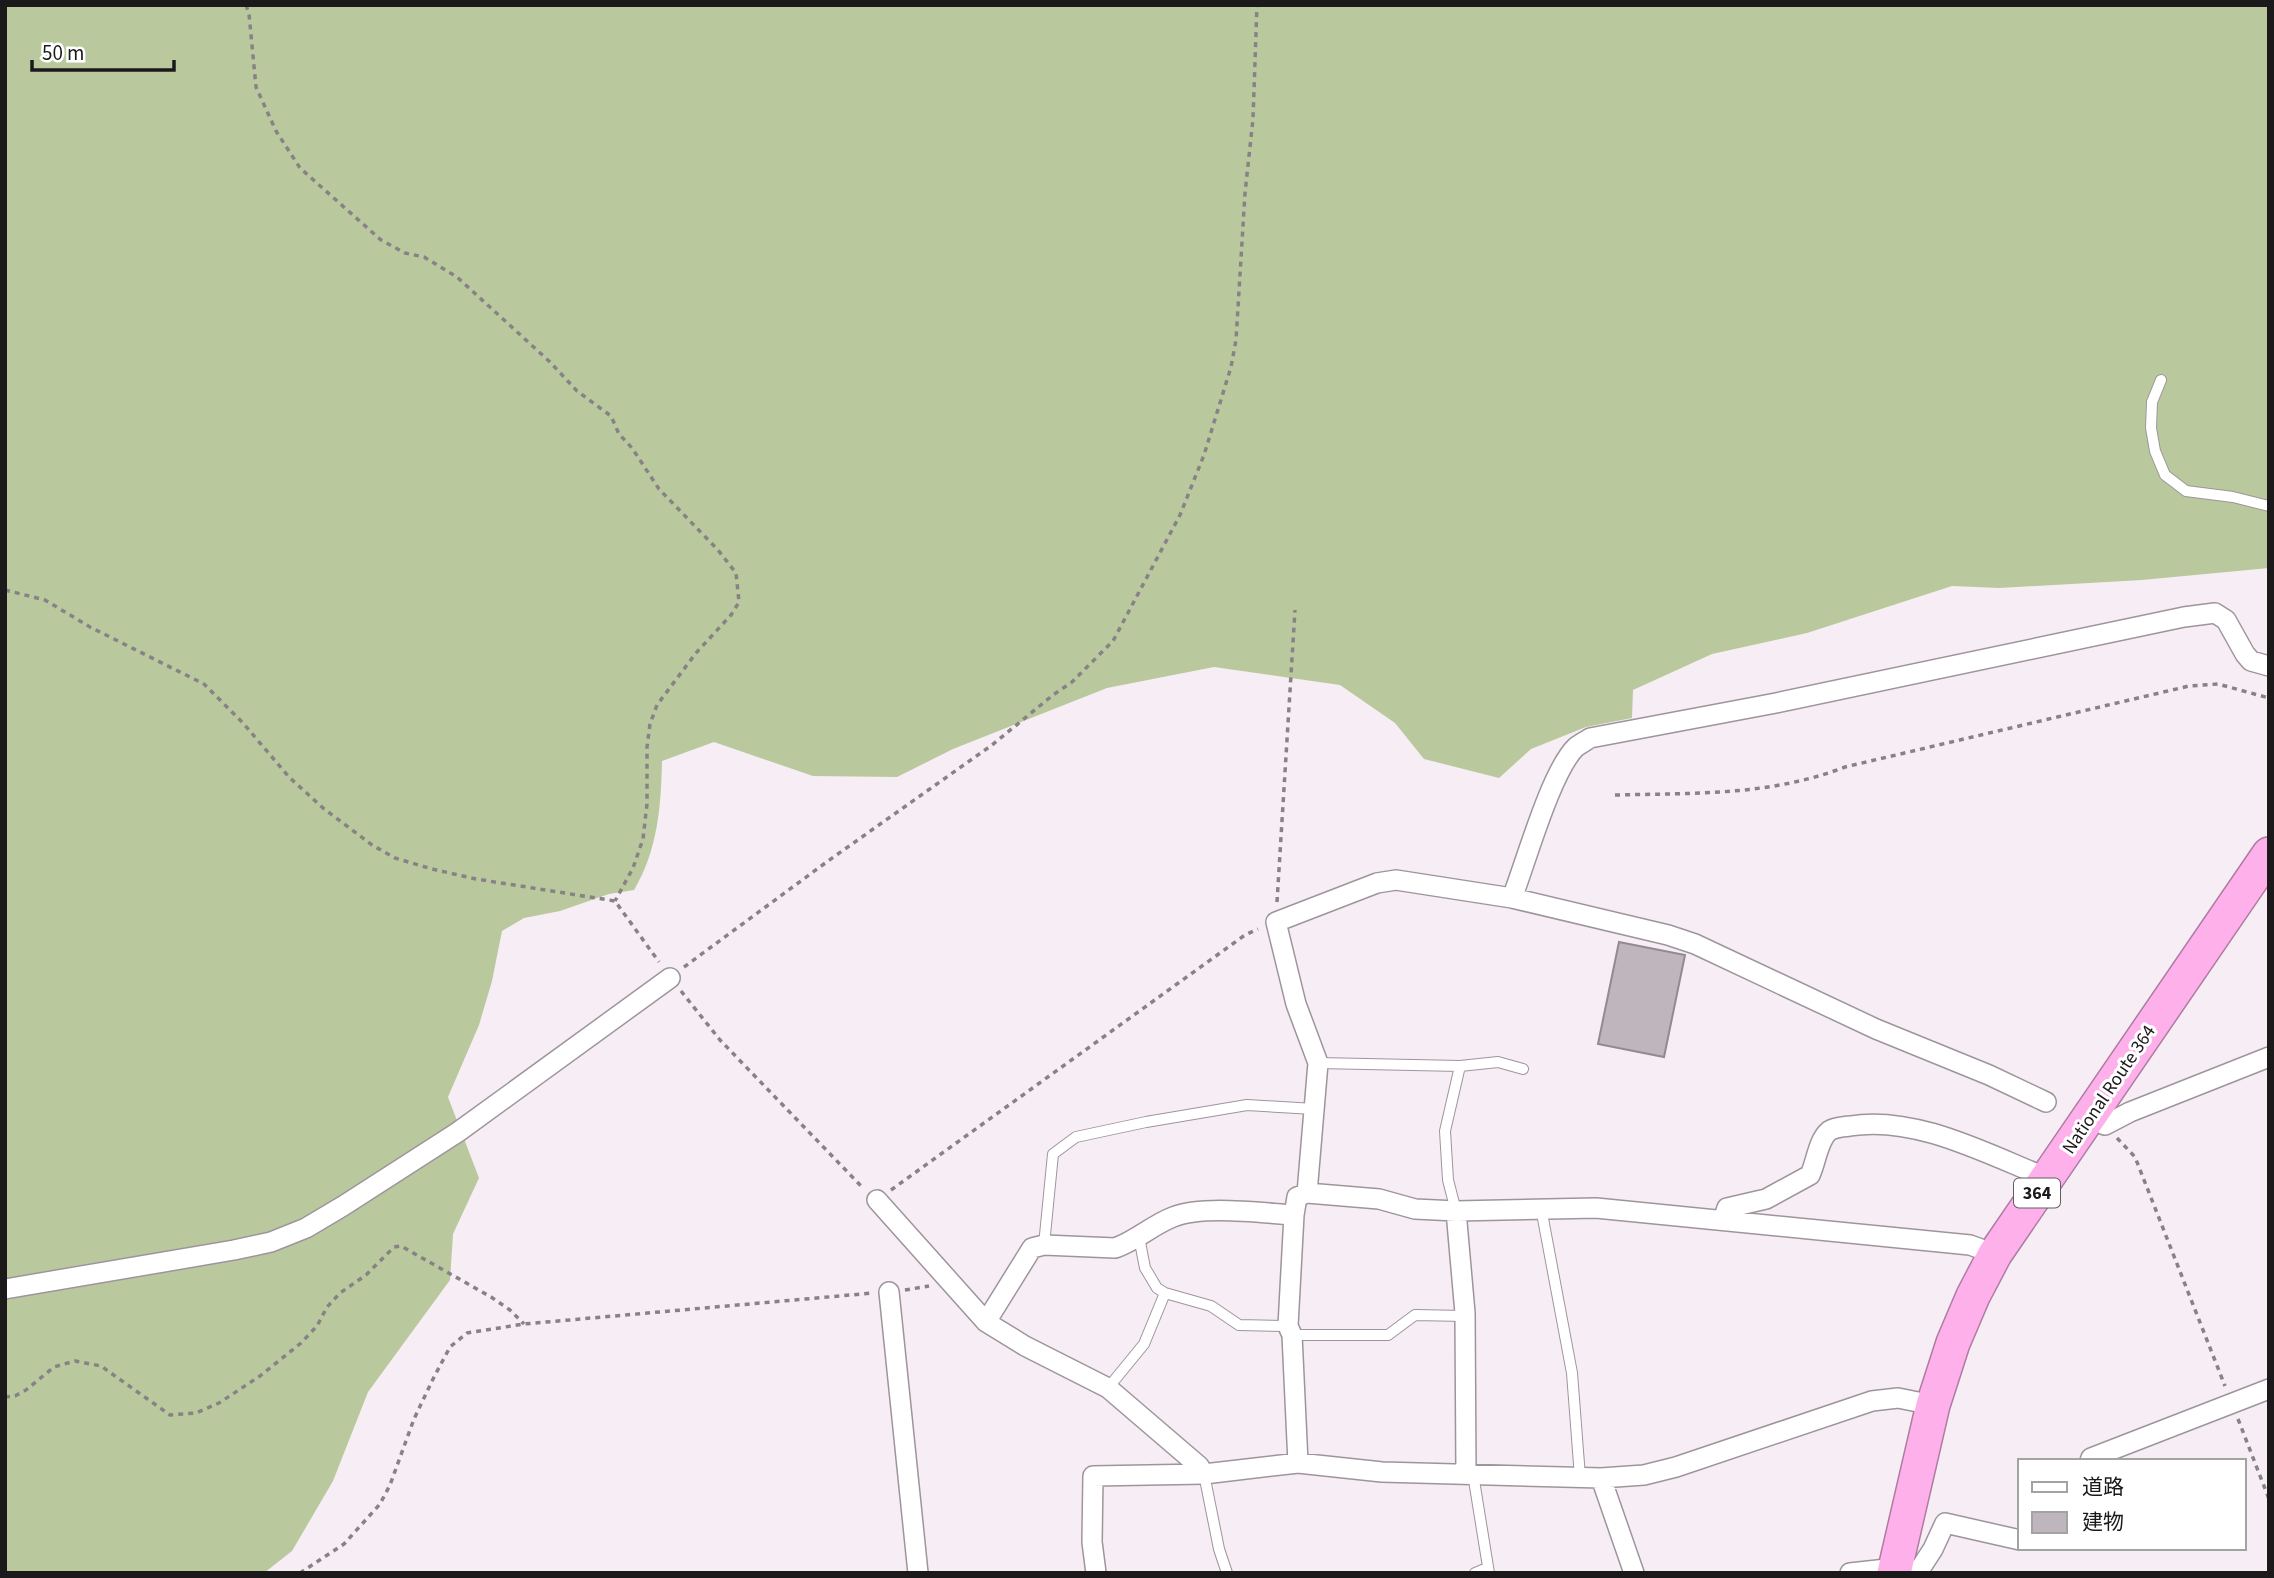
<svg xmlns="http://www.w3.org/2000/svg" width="2274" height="1578" viewBox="0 0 2274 1578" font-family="'Source Sans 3','Noto Sans JP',sans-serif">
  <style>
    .forest { fill: #b9c99d }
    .building { fill: #bfb5bc; stroke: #938a91; stroke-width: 2 }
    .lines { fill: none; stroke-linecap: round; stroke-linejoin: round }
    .lane-casing { stroke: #9e959c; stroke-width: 12 }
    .street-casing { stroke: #9e959c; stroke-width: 22 }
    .highway-casing { stroke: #ae7ba2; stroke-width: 36 }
    .path { stroke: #888286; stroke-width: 3.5; stroke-dasharray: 5 5; stroke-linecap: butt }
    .lane { stroke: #fff; stroke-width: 10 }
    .street { stroke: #fff; stroke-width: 19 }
    .highway { stroke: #fdb0ea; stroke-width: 33 }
    .labels { text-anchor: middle; stroke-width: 6; stroke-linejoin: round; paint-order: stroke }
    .shield { fill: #fff; stroke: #605e5f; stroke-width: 2 }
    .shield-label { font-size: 18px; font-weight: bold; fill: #1c191b }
    .street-label { font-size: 19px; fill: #1c191b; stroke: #fff }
  </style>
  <rect width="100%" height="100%" fill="#f7edf4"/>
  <path class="forest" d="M 5,5 L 2269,5 L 2269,568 L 2142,580 L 1999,588 L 1952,586 L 1807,633 L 1712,654 L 1633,690 L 1632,718 L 1586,727 L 1531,749 L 1499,778 L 1424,759 L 1395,723 L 1340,685 L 1214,667 L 1107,688 L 953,749 L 897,777 L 813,776 L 714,742 L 662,761 C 661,806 658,850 634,890 L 609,894 L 560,911 L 524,918 L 502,931 L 492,981 L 479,1025 L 448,1097 L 479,1178 L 453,1234 L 450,1280 L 368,1392 L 333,1481 L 292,1551 L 264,1573 L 5,1573 Z"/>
  <path class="building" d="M 1619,942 L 1685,955 L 1664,1057 L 1598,1044 Z"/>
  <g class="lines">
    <defs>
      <path id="lane" d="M 2161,380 L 2152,402 L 2151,428 L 2155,451 L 2165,475 L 2186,491 L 2233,497 L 2269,506
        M 1318,1063 L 1460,1066 L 1498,1062 L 1523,1069
        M 1541,1208 L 1572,1373 L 1580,1477
        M 1456,1211 L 1448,1180 L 1445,1131 L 1460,1066
        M 1139,1237 L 1145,1268 L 1157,1288 L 1165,1293 L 1211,1306 L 1239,1325 L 1288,1326
        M 1044,1245 L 1053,1154 L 1076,1137 L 1146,1122 L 1247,1105 L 1314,1109
        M 1292,1335 L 1388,1335 L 1415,1315 L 1465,1316
        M 1108,1388 L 1144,1344 L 1165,1293
        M 1204,1474 L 1219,1549 L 1227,1573
        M 1473,1474 L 1489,1573
        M 1475,1573 L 1487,1568"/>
      <path id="street" d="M 1512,898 C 1526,862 1551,771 1576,747 C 1580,744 1586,741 1590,738 L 1776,703 L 2184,617 L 2215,613 L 2226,620 L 2245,654 L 2251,661 L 2269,666
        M 2088,1118 L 2105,1125 L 2130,1112 L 2269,1057
        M 1307,1193 L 1379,1199 L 1415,1209 L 1456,1211 L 1596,1208 L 1970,1245 L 1995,1254
        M 877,1200 L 986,1322 L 1025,1346 L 1108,1388 L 1199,1466 L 1204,1474
        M 1456,1211 L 1465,1313 L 1466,1474
        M 1723,1220 L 1727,1208 L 1766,1199 L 1810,1175 C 1816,1163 1818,1140 1829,1131 C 1835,1127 1843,1127 1850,1126 C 1915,1115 1987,1154 2047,1178
        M 5,1289 L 234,1250 L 271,1242 L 306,1228 L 343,1206 L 458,1132 L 670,978
        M 889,1292 L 918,1573
        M 986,1322 L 1032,1248 L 1044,1245 L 1115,1248 C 1136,1241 1152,1225 1173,1217 C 1203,1205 1261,1213 1294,1215
        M 2090,1461 L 2091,1458 L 2269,1389
        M 1298,1463 L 1292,1335 L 1288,1326 L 1294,1215 L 1297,1197 L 1307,1193 L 1318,1063 L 1296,1004 L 1276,922 L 1377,883 L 1396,880 L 1512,898 L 1668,935 L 1695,944 L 1876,1029 L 1989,1075 L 2046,1102
        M 1601,1478 L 1634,1573
        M 1096,1573 L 1092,1542 L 1093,1476 L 1204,1474 L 1298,1463 L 1382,1472 L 1601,1478 L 1644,1475 L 1676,1467 L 1872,1401 L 1898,1398 L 1933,1405
        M 1850,1573 L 1896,1568 L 1912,1571 L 1920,1569 L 1933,1549 L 1945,1523 L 2020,1540"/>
      <path id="highway" d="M 1894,1573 L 1933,1405 L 1953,1343 L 1973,1296 L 1995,1254 L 2269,854"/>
    </defs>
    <use href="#lane" class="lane-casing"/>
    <use href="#street" class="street-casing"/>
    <use href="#highway" class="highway-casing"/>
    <path class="path" d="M 246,5 L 249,14 L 256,87 L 276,131 L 300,168 L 381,240 L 405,253 L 424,257 L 457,277 L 550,362 L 577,391 L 611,416 L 619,434 L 632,448 L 659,489 L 718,550 L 736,573 L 739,602 L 731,615 L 696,653 L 657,705 L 650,724 L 647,747 L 647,804 L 643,839 L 633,868 L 615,901
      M 5,590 L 45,600 L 90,627 L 204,684 L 243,723 L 289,777 L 323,808 L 372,845 L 395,858 L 432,869 L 476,879 L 615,901 L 659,962
      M 1615,795 C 1694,793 1770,796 1845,767 L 2189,686 L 2218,684 L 2269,698
      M 1277,902 L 1295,610
      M 684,967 L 828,861 L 992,745 L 1053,695 L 1072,682 L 1113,641 L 1180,515 L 1204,455 L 1231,367 L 1236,340 L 1245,193 L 1253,119 L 1257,5
      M 681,991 L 720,1040 L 863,1188
      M 2117,1138 L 2135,1157 L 2225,1386
      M 891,1190 L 1245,935 L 1258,929
      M 905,1290 L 929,1286
      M 5,1397 L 15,1396 L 26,1390 L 54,1367 L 75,1361 L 101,1366 L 170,1415 L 196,1413 L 219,1403 L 260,1376 L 301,1343 L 317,1326 L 327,1307 L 340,1293 L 366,1275 L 394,1247 L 401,1246 L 491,1297 L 510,1310 L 524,1324
      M 2238,1419 L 2269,1499
      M 300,1573 L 344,1544 L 380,1504 L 390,1485 L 414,1419 L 434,1377 L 450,1347 L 467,1333 L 524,1324 L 873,1293"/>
    <use href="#lane" class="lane"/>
    <use href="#street" class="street"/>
    <use href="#highway" class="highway"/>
  </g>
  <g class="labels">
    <rect class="shield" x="2014" y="1178.5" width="46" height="29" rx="5"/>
    <g class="shield-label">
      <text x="2037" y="1199">364</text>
    </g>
    <g class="street-label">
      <text transform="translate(2108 1089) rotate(-56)" y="7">National Route 364</text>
    </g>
  </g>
  <rect width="2274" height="1578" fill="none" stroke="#1c191b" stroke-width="14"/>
  <rect x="2018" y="1459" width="228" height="91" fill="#ffffff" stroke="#a4a3a4" stroke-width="2"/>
  <rect x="2032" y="1482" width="35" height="10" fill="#ffffff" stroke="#a4a3a4" stroke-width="2"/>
  <text x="2082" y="1494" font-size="21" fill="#1c191b">道路</text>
  <rect x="2032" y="1512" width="35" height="21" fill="#bfb5bc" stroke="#a4a3a4" stroke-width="2"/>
  <text x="2082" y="1529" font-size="21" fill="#1c191b">建物</text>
  <path d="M32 60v10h142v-10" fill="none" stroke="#1c191b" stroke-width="3.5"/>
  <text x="42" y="60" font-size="21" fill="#1c191b" stroke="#ffffff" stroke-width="5" paint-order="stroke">50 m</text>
</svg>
